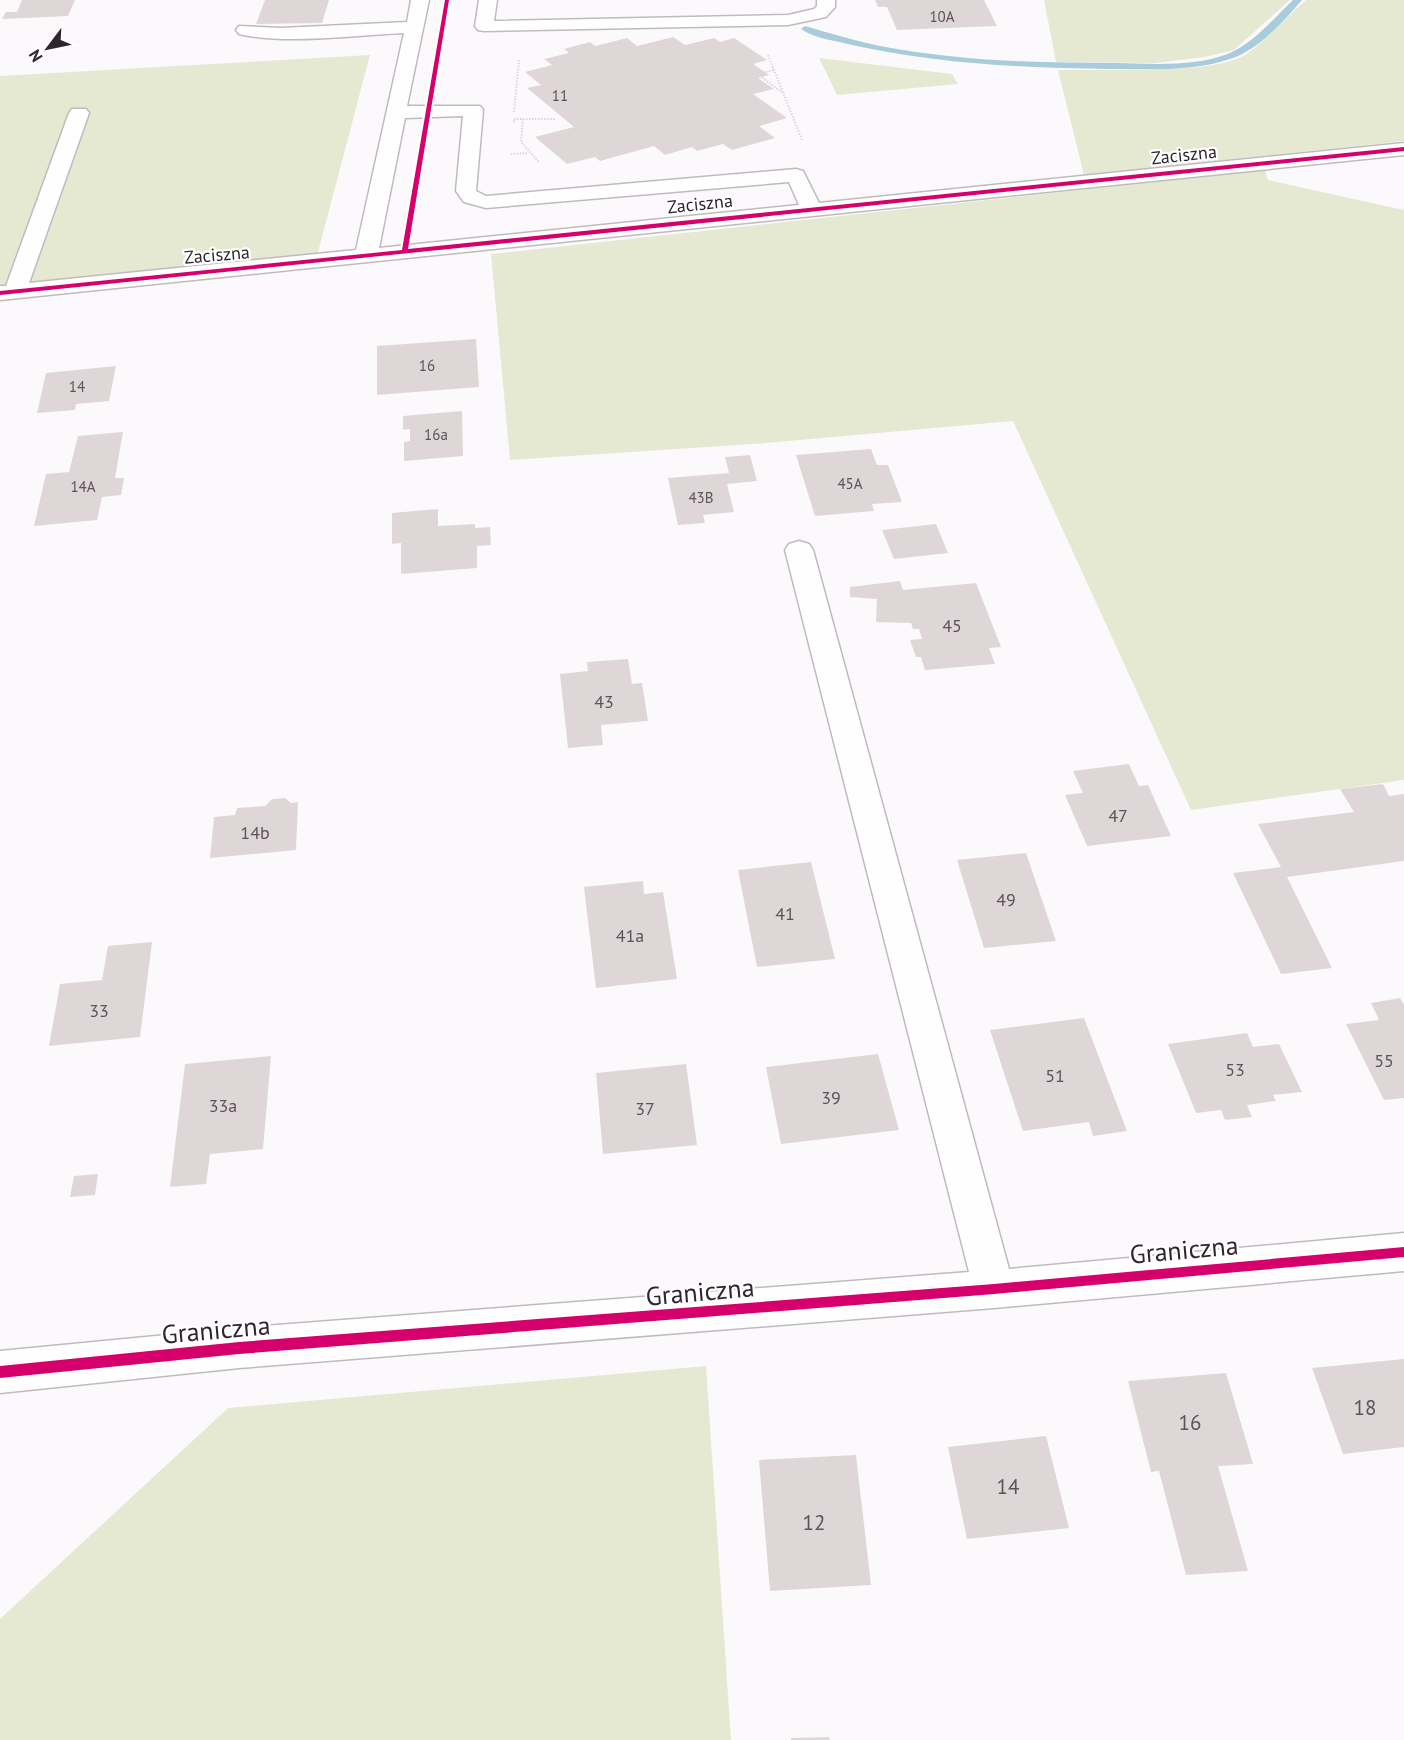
<svg xmlns="http://www.w3.org/2000/svg" width="1404" height="1740" viewBox="0 0 1404 1740" font-family="'PT Sans',sans-serif">
  <style>
    .green { fill: #e6e9d2 }
    .lines { fill: none; stroke-linecap: round; stroke-linejoin: round }
    .stream { fill: #a8ccdc; fill-rule: evenodd }
    .building { fill: #dfd7d7 }
    .minor-casing { stroke: #c0bac0; stroke-width: 3 }
    .path { stroke: #d8d6d8; stroke-width: 2; stroke-dasharray: 1.5 1.5; stroke-linecap: butt }
    .minor { fill: #fffeff; fill-rule: evenodd }
    .cycleway-casing { stroke: #fff; stroke-width: 4 }
    .cycleway { fill: #d6006c; fill-rule: evenodd }
    .labels { text-anchor: middle; stroke-width: 4.5; stroke-linejoin: round; paint-order: stroke }
    .far-number-label { font-size: 15px; fill: #5c525a }
    .far-street-label { font-size: 18px; fill: #302630; stroke: #fff }
    .number-label { font-size: 18px; fill: #5c525a }
    .near-number-label { font-size: 21px; fill: #5c525a }
    .near-street-label { font-size: 26px; fill: #302630; stroke: #fff }
  </style>
  <rect width="100%" height="100%" fill="#fcf9fc"/>
  <path class="green" d="M 1044,0 L 1290,0 L 1234,50 L 1205,57 L 1156,63 L 1056,62 Z
    M 1306,0 L 1404,0 L 1404,141 L 1084,175 L 1058,70 C 1100,69 1212,75 1245,55 C 1262,44 1289,15 1306,0 Z
    M 370,55 L 317,256 L 0,288 L 0,76 Z
    M 819,58 L 952,74 L 958,84 L 837,95 Z
    M 1265,170 L 1268,180 L 1404,210 L 1404,780 L 1191,810 L 1013,421 L 766,443 L 510,460 L 491,254 Z
    M 706,1366 L 731,1740 L 0,1740 L 0,1619 L 228,1408 Z"/>
  <g class="lines">
    <path class="stream" d="M 1293,0 L 1302,0 C 1284,21 1259,49 1233,58 C 1194,72 1151,69 1111,69 C 1024,68 938,64 852,45 C 837,41 813,38 801,29 L 805,26 C 830,33 855,41 880,46 C 958,61 1038,63 1117,63 C 1154,64 1196,67 1230,53 C 1255,42 1274,18 1293,0 Z"/>
  </g>
  <path class="building" d="M 22,0 L 75,0 L 68,16 L 2,19 L 6,12 L 17,12 Z
    M 265,0 L 329,0 L 322,23 L 256,24 Z
    M 875,0 L 984,0 L 997,26 L 897,30 L 887,7 L 878,7 Z
    M 673,37 L 685,45 L 714,38 L 720,42 L 734,38 L 767,60 L 753,64 L 769,75 L 758,78 L 774,89 L 753,94 L 787,118 L 759,126 L 775,138 L 732,150 L 723,144 L 697,151 L 692,147 L 665,155 L 654,146 L 600,161 L 595,157 L 567,164 L 535,137 L 574,127 L 527,88 L 541,85 L 525,72 L 552,65 L 544,59 L 569,53 L 564,49 L 590,42 L 595,46 L 627,38 L 637,46 Z
    M 476,339 L 479,387 L 377,395 L 377,346 Z
    M 116,366 L 109,401 L 76,404 L 75,410 L 37,413 L 46,373 Z
    M 462,411 L 463,456 L 404,461 L 404,442 L 410,441 L 410,429 L 403,430 L 403,416 Z
    M 123,432 L 115,478 L 124,478 L 121,495 L 102,497 L 97,520 L 34,526 L 46,474 L 69,472 L 78,436 Z
    M 871,449 L 877,465 L 888,465 L 902,502 L 872,504 L 874,511 L 815,516 L 796,455 Z
    M 750,455 L 757,481 L 727,484 L 734,512 L 703,515 L 705,523 L 678,525 L 668,478 L 729,473 L 725,457 Z
    M 438,509 L 438,526 L 475,524 L 475,528 L 490,527 L 491,545 L 477,546 L 477,568 L 401,574 L 401,543 L 392,544 L 392,513 Z
    M 936,524 L 948,553 L 894,559 L 882,530 Z
    M 900,581 L 903,590 L 976,583 L 1001,647 L 989,648 L 995,664 L 925,670 L 921,657 L 916,657 L 910,640 L 922,639 L 919,629 L 913,629 L 911,623 L 876,622 L 877,599 L 850,597 L 850,587 Z
    M 628,659 L 632,684 L 642,683 L 648,721 L 601,725 L 603,745 L 568,748 L 560,674 L 588,671 L 587,662 Z
    M 1129,764 L 1139,786 L 1148,785 L 1171,836 L 1087,846 L 1065,795 L 1083,793 L 1073,771 Z
    M 1383,784 L 1389,796 L 1404,794 L 1404,861 L 1287,877 L 1332,968 L 1281,974 L 1233,873 L 1281,867 L 1258,824 L 1354,812 L 1340,789 Z
    M 285,798 L 291,803 L 298,802 L 296,850 L 210,858 L 214,817 L 235,815 L 237,808 L 265,806 L 272,799 Z
    M 1026,853 L 1056,941 L 984,948 L 957,860 Z
    M 811,862 L 835,959 L 757,967 L 738,870 Z
    M 643,881 L 644,894 L 663,892 L 677,979 L 596,988 L 584,887 Z
    M 152,942 L 140,1037 L 49,1046 L 60,984 L 102,980 L 108,946 Z
    M 1400,998 L 1404,1005 L 1404,1098 L 1384,1100 L 1346,1024 L 1379,1020 L 1371,1003 Z
    M 1084,1018 L 1127,1131 L 1093,1136 L 1089,1122 L 1023,1131 L 990,1030 Z
    M 1247,1033 L 1253,1047 L 1279,1044 L 1302,1092 L 1273,1095 L 1276,1101 L 1247,1105 L 1252,1117 L 1225,1120 L 1221,1110 L 1196,1113 L 1168,1044 Z
    M 878,1054 L 899,1130 L 781,1144 L 766,1067 Z
    M 271,1056 L 263,1149 L 210,1154 L 206,1184 L 170,1187 L 185,1064 Z
    M 686,1064 L 697,1145 L 603,1154 L 596,1073 Z
    M 98,1174 L 95,1195 L 70,1197 L 74,1176 Z
    M 1404,1359 L 1404,1447 L 1343,1454 L 1312,1368 Z
    M 1226,1373 L 1253,1464 L 1218,1466 L 1248,1571 L 1186,1575 L 1159,1471 L 1151,1472 L 1128,1381 Z
    M 1046,1436 L 1069,1528 L 967,1539 L 948,1447 Z
    M 856,1455 L 871,1585 L 770,1591 L 759,1460 Z
    M 829,1737 L 830,1740 L 791,1740 L 791,1738 Z"/>
  <g class="lines">
    <defs>
      <path id="minor" d="M 411,0 L 429,0 L 407,106 L 480,106 L 483,110 L 476,191 L 486,196 L 796,169 L 803,171 L 819,203 L 1404,143 L 1404,155 L 0,300 L 0,286 L 6,286 L 69,113 L 72,109 L 86,109 L 89,113 L 29,283 L 356,250 L 404,33 C 357,35 284,45 239,34 L 236,30 L 239,26 L 281,28 L 407,22 ZM 463,116 L 456,191 L 464,202 L 486,208 L 789,182 L 799,205 L 379,248 L 405,118 Z
        M 479,0 L 497,0 L 494,21 L 788,15 L 814,9 L 817,6 L 817,0 L 835,0 L 835,7 L 826,17 L 788,25 L 484,31 L 478,30 L 475,26 Z
        M 799,541 L 809,544 L 813,550 L 1009,1269 L 1404,1233 L 1404,1271 L 994,1308 L 239,1368 L 0,1393 L 0,1351 L 239,1328 L 969,1272 L 785,550 L 789,544 Z"/>
    </defs>
    <use href="#minor" class="minor-casing"/>
    <path class="path" d="M 768,55 L 802,140
      M 757,74 L 783,93
      M 757,74 L 774,70
      M 678,82 L 694,94
      M 675,99 L 695,115
      M 637,100 L 622,89 L 671,76
      M 622,105 L 650,98 L 658,104 L 720,88 L 728,93 L 762,84 L 747,73 L 710,82 L 701,76 L 678,82 L 653,62 L 625,69
      M 601,107 L 619,103 L 642,121
      M 514,112 L 519,60
      M 523,119 L 556,119
      M 514,122 L 514,119 L 523,119 L 521,142 L 539,162
      M 511,154 L 527,153"/>
    <use href="#minor" class="minor"/>
    <defs>
      <path id="cycleway" d="M 445,0 L 449,0 L 408,249 L 1404,147 L 1404,151 L 0,295 L 0,291 L 402,250 Z
        M 1404,1247 L 1404,1257 L 994,1294 L 239,1354 L 0,1378 L 0,1366 L 239,1342 L 994,1284 Z"/>
    </defs>
    <use href="#cycleway" class="cycleway-casing"/>
    <use href="#cycleway" class="cycleway"/>
  </g>
  <g class="labels">
    <g class="far-number-label">
      <text x="942" y="22">10A</text>
      <text x="560" y="101">11</text>
      <text x="427" y="371">16</text>
      <text x="77" y="392">14</text>
      <text x="436" y="440">16a</text>
      <text x="850" y="489">45A</text>
      <text x="83" y="492">14A</text>
      <text x="701" y="503">43B</text>
    </g>
    <g class="far-street-label">
      <text transform="translate(1184 155) rotate(-6)" y="6">Zaciszna</text>
      <text transform="translate(700 204) rotate(-6)" y="6">Zaciszna</text>
      <text transform="translate(217 255) rotate(-5)" y="6">Zaciszna</text>
    </g>
    <g class="number-label">
      <text x="952" y="632">45</text>
      <text x="604" y="708">43</text>
      <text x="1118" y="822">47</text>
      <text x="255" y="839">14b</text>
      <text x="1006" y="906">49</text>
      <text x="785" y="920">41</text>
      <text x="630" y="942">41a</text>
      <text x="99" y="1017">33</text>
      <text x="1384" y="1067">55</text>
      <text x="1235" y="1076">53</text>
      <text x="1055" y="1082">51</text>
      <text x="831" y="1104">39</text>
      <text x="223" y="1112">33a</text>
      <text x="645" y="1115">37</text>
    </g>
    <g class="near-number-label">
      <text x="1365" y="1415">18</text>
      <text x="1190" y="1430">16</text>
      <text x="1008" y="1494">14</text>
      <text x="814" y="1530">12</text>
    </g>
    <g class="near-street-label">
      <text transform="translate(1184 1250) rotate(-5)" y="9">Graniczna</text>
      <text transform="translate(700 1292) rotate(-5)" y="9">Graniczna</text>
      <text transform="translate(216 1330) rotate(-5)" y="9">Graniczna</text>
    </g>
  </g>
  <g transform="translate(48 48) rotate(238)" stroke="#ffffff" stroke-width="4.5" paint-order="stroke">
  <path d="M0-4.5L10 22L0 15L-10 22Z" fill="#302630"/>
  <text y="-9" font-size="16" font-weight="bold" text-anchor="middle" fill="#302630">N</text>
  </g>
</svg>
